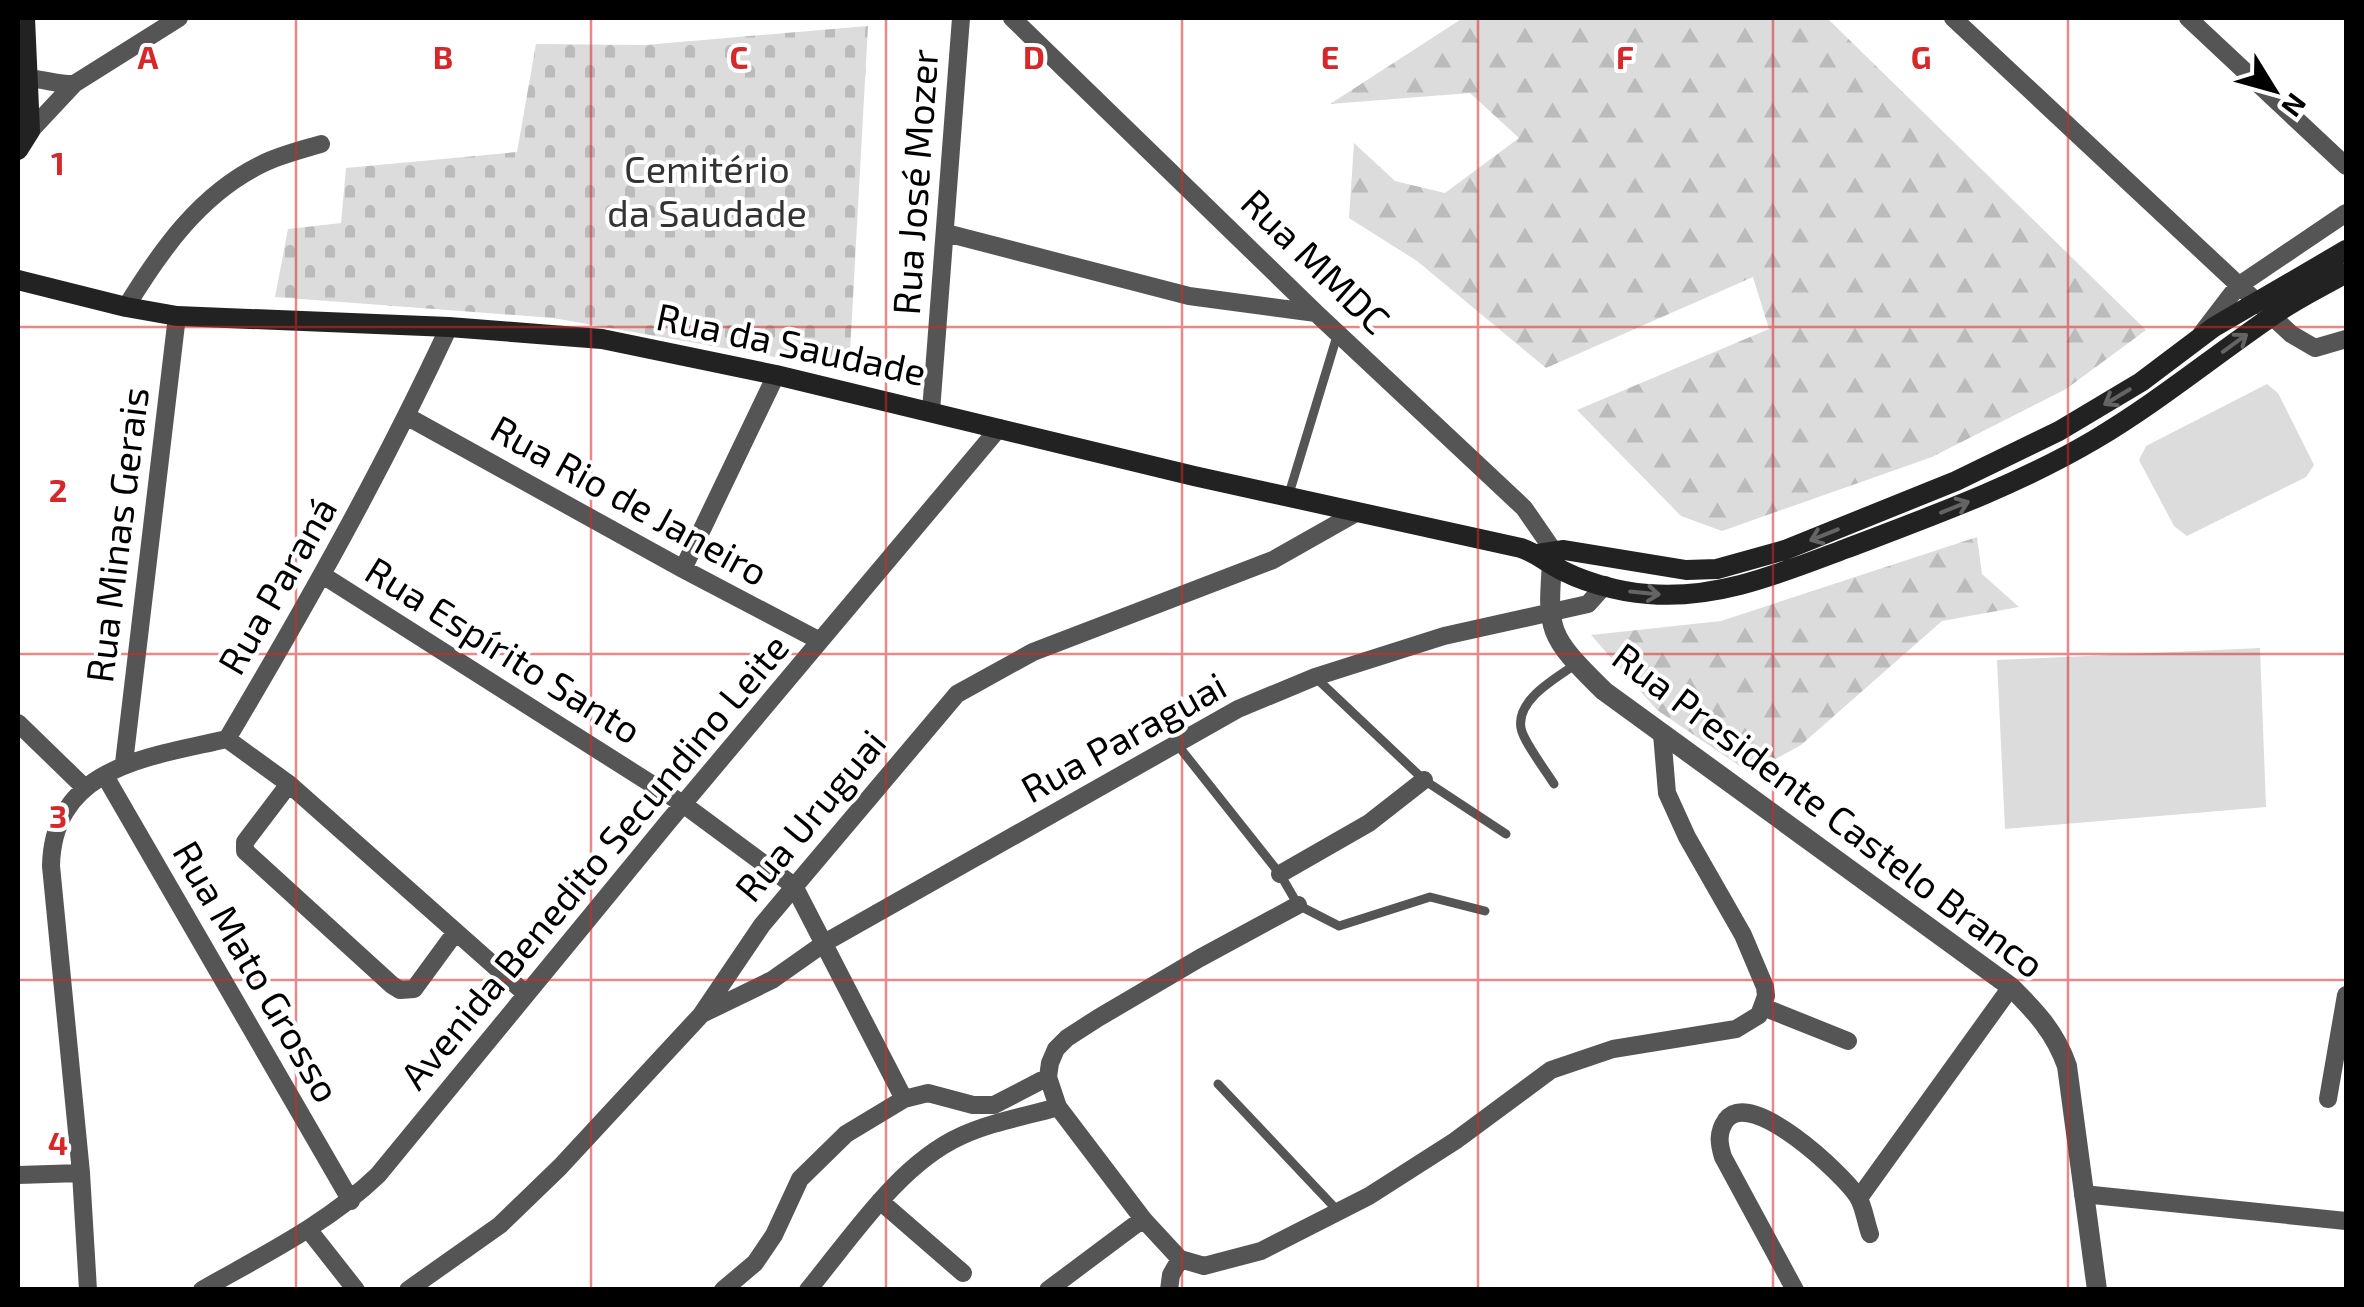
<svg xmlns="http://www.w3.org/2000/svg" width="2364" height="1307" viewBox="0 0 2364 1307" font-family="'Exo 2',sans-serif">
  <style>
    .grass { fill: #dcdcdc }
    .forest { fill: url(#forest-firs) }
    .cemetery { fill: url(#cemetery-stones) }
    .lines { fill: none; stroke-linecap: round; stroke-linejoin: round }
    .service { stroke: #555; stroke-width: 9 }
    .minor { stroke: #555; stroke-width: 18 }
    .tertiary { stroke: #555; stroke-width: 20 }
    .secondary { stroke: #222; stroke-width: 20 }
    .oneway { stroke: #646464 }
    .grid { fill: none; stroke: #d62828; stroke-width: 2.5; stroke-opacity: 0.55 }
    .labels { text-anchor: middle; stroke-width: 8; stroke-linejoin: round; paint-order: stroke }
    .park-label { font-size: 38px; fill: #333; stroke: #fff }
    .street-label { font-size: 38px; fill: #000; stroke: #fff }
    .grid-label { font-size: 32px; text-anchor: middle; font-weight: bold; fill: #d62828; stroke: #fff; stroke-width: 8; stroke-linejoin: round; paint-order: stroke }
  </style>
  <defs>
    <pattern id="forest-firs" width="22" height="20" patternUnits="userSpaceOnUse" patternTransform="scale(2.5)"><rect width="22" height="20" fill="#dcdcdc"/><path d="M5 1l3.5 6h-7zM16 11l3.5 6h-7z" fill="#bbb"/></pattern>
    <pattern id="cemetery-stones" width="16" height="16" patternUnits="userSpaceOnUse" patternTransform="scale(2.5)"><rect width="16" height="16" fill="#dcdcdc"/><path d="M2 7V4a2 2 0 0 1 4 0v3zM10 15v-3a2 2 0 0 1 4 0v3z" fill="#bbb"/></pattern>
  </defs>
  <rect width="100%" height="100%" fill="#fff"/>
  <path class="grass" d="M 2267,384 L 2278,393 L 2314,465 L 2306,477 L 2187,536 L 2174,526 L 2139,460 L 2146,446 Z
    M 2260,648 L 2266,807 L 2005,829 L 1997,660 Z"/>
  <path class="forest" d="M 1463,18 L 1827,18 L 2146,330 L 2066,389 L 1932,457 L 1722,531 L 1681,516 L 1577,410 L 1769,329 L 1753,277 L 1546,368 L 1417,261 L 1349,218 L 1354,143 L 1395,181 L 1445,193 L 1519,138 L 1470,93 L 1330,104 Z
    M 1977,537 L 1982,574 L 2019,607 L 1942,621 L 1801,745 L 1750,773 L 1657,710 L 1591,635 L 1721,621 Z"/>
  <path class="cemetery" d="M 868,26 L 849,370 L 553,318 L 275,297 L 288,229 L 341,223 L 346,168 L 517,152 L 536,44 L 645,45 Z"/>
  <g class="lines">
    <path class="service" d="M 1288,497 L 1337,336
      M 1315,677 L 1424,780 L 1506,834
      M 1176,743 L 1280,874 L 1298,905 L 1339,926 L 1430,897 L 1485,911
      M 1554,784 C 1546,771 1523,741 1521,728 C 1516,699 1557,678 1576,664
      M 1218,1084 L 1337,1210"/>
    <path class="minor" d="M 1012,18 L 1316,313 L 1524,508 L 1553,550
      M 1953,18 L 2291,334 L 2315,348 L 2346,339
      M 2188,18 L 2346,166
      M 18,80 C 33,75 56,85 74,84
      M 30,131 L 74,84 L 179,18
      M 946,233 L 1189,296 L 1316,313
      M 126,307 C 161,250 200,194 262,164 C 280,155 301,150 321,144
      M 2202,333 L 2238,286 L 2346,213
      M 931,411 L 961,18
      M 408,417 L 683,569 L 820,641
      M 683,569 L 776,375
      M 324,576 L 683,804 L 794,886 L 904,1099
      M 18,723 L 85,788
      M 227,739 L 289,784 L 526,994
      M 124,763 L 177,316
      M 105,776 L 351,1201
      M 289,784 L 245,842 L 245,851 L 392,985 L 400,990 L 414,989 L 455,933
      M 1280,874 L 1369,823 L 1424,780
      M 1298,905 L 1200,958 L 1098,1018 L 1067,1038 L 1056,1049 L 1050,1063 L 1048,1077 L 1058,1107 L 1143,1219 L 1180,1259 L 1204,1266 L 1261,1251 L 1369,1196 L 1455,1141 L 1551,1070 L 1613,1049 L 1736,1029 L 1759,1015 L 1766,996 L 1765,987 L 1743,935 L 1687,837 L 1667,793 L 1662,734
      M 1763,1007 L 1848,1041
      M 702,1014 L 772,980 L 826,942 L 1238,709 L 1315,677 L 1444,636 L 1588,604 L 1605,585
      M 2328,1099 L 2346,995
      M 18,1175 L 81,1173
      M 2083,1194 L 2346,1221
      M 1859,1198 L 2011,987
      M 880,1201 L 963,1273
      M 308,1229 L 356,1290
      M 88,1290 L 81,1173 L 51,866 C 53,766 150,757 227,739 C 307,604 383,469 449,327
      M 202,1290 C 263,1255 327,1224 378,1175 L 668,822 L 999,428
      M 408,1290 L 500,1225 L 560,1167 L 701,1015 L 762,925 L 957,694 L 1033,652 L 1273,560 L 1356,513
      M 723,1290 L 755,1263 L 774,1235 L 800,1179 L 846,1134 L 904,1099 L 928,1093 L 973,1105 L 994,1105 L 1048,1077
      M 808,1290 C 851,1238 899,1164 961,1136 C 991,1122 1027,1116 1058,1107
      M 1048,1290 L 1143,1219
      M 1169,1290 L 1171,1275 L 1180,1259
      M 1795,1290 L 1723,1157 C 1719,1144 1717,1133 1726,1120 C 1751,1087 1843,1174 1858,1197 C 1864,1207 1866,1223 1870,1234"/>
    <path class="tertiary" d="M 1553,550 C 1547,631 1545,633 1604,691 L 2011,987 C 2036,1012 2055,1032 2067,1066 L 2097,1290"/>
    <path class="secondary" d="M 18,150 L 30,131 L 25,18
      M 18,280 L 126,307 L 177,316 L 449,327 L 602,339 L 776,375 L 1194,476 L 1521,548 C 1535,553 1542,559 1554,566 C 1579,581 1618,592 1648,594 C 1717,600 1781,573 1845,549 C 1929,517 2016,486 2094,440 C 2155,404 2210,359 2268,319 C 2292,301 2320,288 2346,273
      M 1538,554 L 1564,550 L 1686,570 L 1717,569 L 1785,550 L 1956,481 L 2059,431 L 2141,382 L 2214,327 L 2346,250"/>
  </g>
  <defs><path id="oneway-shaft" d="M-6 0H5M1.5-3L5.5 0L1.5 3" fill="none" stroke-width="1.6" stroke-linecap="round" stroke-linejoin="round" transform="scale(2.5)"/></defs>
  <g class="oneway">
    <use href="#oneway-shaft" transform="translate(2235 343) rotate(-36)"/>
    <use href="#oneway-shaft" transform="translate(2117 397) rotate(149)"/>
    <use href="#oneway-shaft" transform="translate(1955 507) rotate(-22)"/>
    <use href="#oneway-shaft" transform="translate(1824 535) rotate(158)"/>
    <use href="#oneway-shaft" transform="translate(1645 593) rotate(6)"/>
  </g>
  <path class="grid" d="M 296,18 L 296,1290M 591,18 L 591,1290M 886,18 L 886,1290M 1182,18 L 1182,1290M 1478,18 L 1478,1290M 1773,18 L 1773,1290M 2068,18 L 2068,1290M 18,327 L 2346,327M 18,654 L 2346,654M 18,980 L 2346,980"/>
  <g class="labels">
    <g class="park-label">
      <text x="707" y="183">Cemitério<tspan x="707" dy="44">da Saudade</tspan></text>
    </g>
    <g class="street-label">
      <text transform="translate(916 182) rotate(-86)" y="13">Rua José Mozer</text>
      <text transform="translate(1315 262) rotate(44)" y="13">Rua MMDC</text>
      <text transform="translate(791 345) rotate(12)" y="13">Rua da Saudade</text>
      <text transform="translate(629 501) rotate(29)" y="13">Rua Rio de Janeiro</text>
      <text transform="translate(118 535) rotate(-83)" y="13">Rua Minas Gerais</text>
      <text transform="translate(278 586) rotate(-60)" y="13">Rua Paraná</text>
      <text transform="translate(503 651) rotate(32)" y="13">Rua Espírito Santo</text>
      <text transform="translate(1124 738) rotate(-29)" y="13">Rua Paraguai</text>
      <text transform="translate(1828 811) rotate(37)" y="13">Rua Presidente Castelo Branco</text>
      <text transform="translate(811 816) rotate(-50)" y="13">Rua Uruguai</text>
      <text transform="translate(595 862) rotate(-50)" y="13">Avenida Benedito Secundino Leite</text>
      <text transform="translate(256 972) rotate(60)" y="13">Rua Mato Grosso</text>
    </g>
  </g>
  <g class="grid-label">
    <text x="148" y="69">A</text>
    <text x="443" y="69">B</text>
    <text x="739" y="69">C</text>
    <text x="1034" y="69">D</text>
    <text x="1330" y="69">E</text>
    <text x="1625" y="69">F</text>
    <text x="1921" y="69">G</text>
    <text x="58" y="175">1</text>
    <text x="58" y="502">2</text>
    <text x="58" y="828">3</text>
    <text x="58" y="1155">4</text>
  </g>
  <rect width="2364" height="1307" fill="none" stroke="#000000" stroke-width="40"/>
  <g transform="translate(2274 90) rotate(127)" stroke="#ffffff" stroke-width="8" paint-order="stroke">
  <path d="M0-8L18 38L0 25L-18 38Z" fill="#000000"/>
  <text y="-15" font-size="28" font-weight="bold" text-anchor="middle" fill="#000000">N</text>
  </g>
</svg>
